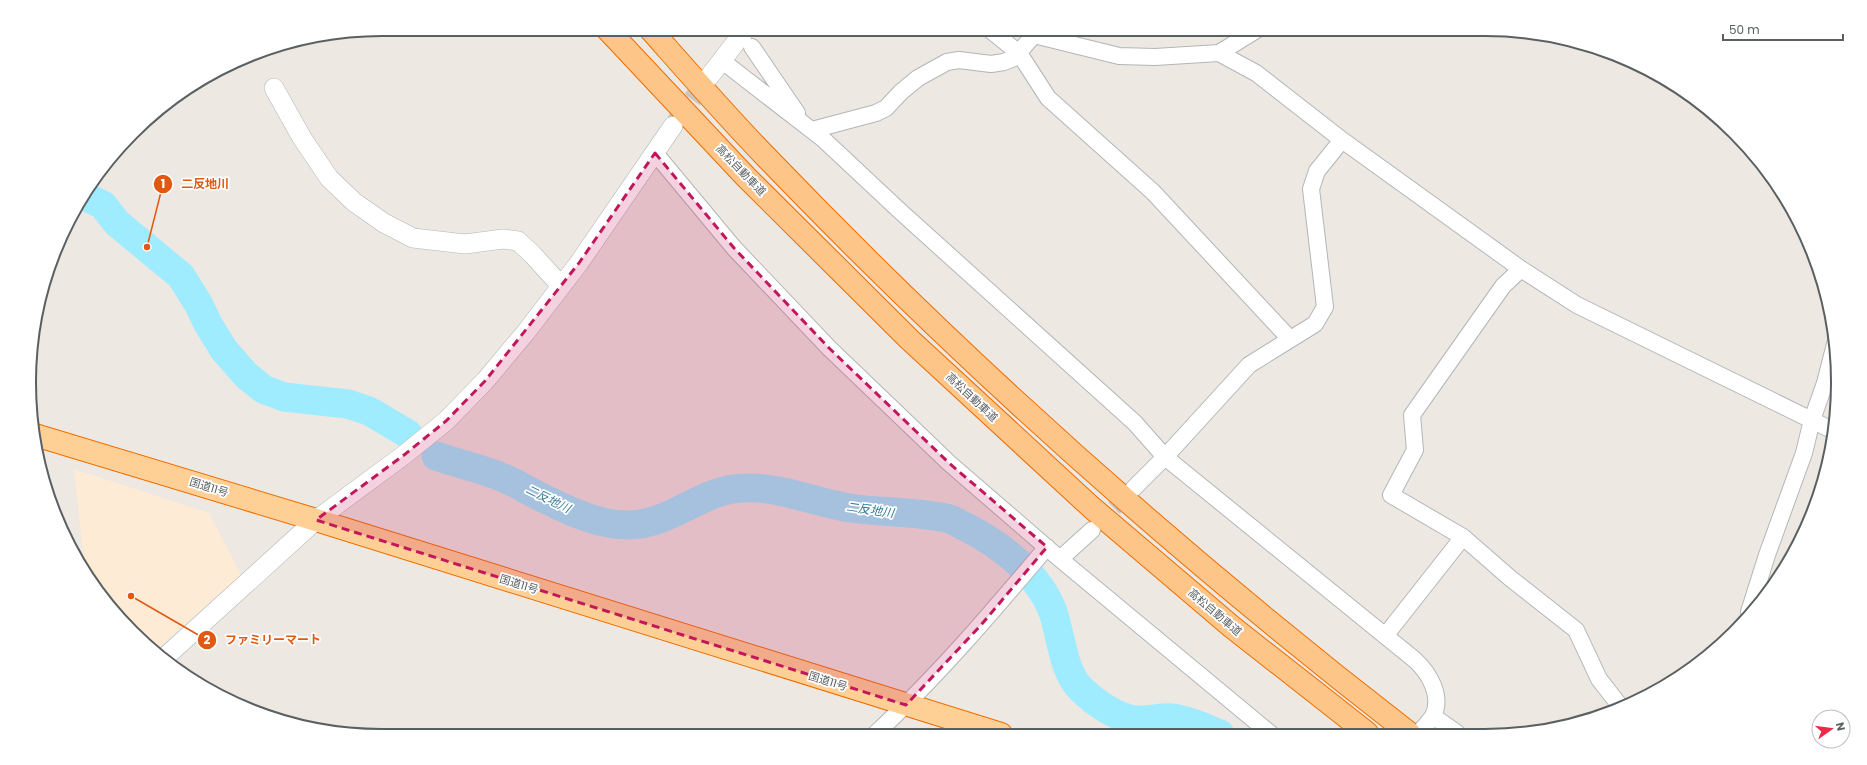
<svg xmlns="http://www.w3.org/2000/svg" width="1867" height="765" viewBox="0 0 1867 765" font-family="Poppins,'Noto Sans JP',sans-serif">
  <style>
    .commercial { fill: #feebd5 }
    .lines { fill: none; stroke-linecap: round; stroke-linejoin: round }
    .river { stroke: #9febff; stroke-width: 29 }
    .minor-tunnel { stroke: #c8c6c1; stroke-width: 16; stroke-dasharray: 16 8; stroke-linecap: butt }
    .tertiary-tunnel { stroke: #c8c6c1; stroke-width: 19; stroke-dasharray: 19 10; stroke-linecap: butt }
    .minor-casing { stroke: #b2b6b9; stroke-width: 18 }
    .tertiary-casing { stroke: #b2b6b9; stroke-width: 20 }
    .trunk-casing { stroke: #ee6e00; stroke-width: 24 }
    .motorway-casing { stroke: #ee6e00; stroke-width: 24 }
    .minor { stroke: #fff; stroke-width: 16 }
    .tertiary { stroke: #fff; stroke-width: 19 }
    .trunk { stroke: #fed096; stroke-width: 22 }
    .motorway { stroke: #fdc588; stroke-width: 22 }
    .marked { fill: #c2185b; fill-opacity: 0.2; stroke: #c2185b; stroke-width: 3; stroke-dasharray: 8 5; stroke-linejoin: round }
    .labels { text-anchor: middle; stroke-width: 3.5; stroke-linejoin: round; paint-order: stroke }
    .street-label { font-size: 11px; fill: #5a6062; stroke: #fff }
    .water-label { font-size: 12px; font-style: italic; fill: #367b96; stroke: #fff }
    .rim { fill: none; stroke: #5a6062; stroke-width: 2 }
    .leader { fill: none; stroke: #e15910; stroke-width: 1.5 }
    .callout-dot { fill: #e15910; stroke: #fff; stroke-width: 1.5 }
    .mark-label { font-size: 12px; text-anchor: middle; font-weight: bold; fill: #fff }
    .callout-label { font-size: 12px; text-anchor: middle; font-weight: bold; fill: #e15910; stroke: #fff; stroke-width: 3.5; stroke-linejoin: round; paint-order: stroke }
  </style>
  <rect width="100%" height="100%" fill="#ede8e1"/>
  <path class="commercial" d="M 74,469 L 209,513 L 241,575 L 155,651 L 117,615 L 77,561 L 83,555 Z"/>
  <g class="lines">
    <path class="river" d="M 84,196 L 103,205 L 117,223 L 181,276 L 199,305 L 208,324 L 224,350 L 246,375 L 263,389 L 284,397 L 348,404 L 369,411 L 408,434
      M 436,456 C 459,464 484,469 506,479 C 520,485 533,494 547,500 C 571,512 602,526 630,525 C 669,524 696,495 733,489 C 774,483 810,502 850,508 C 882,513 917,511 950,519 C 955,521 961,525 966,527 C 1001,545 1039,574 1053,612 C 1061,635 1063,672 1081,689 C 1095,703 1121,721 1140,720 C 1151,720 1162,717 1172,718 C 1189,720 1205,728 1220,734"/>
    <path class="minor-tunnel" d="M 1097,525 L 1132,490"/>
    <path class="tertiary-tunnel" d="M 675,123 L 709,77"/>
    <defs>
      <path id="minor" d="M 989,29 L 1019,53 L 1048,98 L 1153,192 L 1290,339
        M 1026,29 L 1034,35 L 1119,56 L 1155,57 L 1219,53 L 1256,73 L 1342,140 L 1521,269 L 1577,305 L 1834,431
        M 752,47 L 797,113
        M 1219,53 L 1258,29
        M 721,60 L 823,139 L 901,212 L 1135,423 L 1165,457 L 1415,660 C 1429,673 1443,696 1433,716 C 1429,722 1423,728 1419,733
        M 812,130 L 876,113 L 886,108 L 901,92 L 918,78 L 947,62 L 959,60 L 991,64 L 1004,62 L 1014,58 L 1034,35
        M 655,153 L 734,248 L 829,348 L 949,463 L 1060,559 L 1271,734
        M 1521,269 L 1503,286 L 1412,415 L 1415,450 L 1391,495 L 1463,537 L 1510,578 L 1576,630 L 1599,679 L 1620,706
        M 1133,489 L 1165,457 L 1249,365 L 1315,324 L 1325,307 L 1311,189 L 1317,171 L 1342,140
        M 1060,559 L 1092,530
        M 1749,612 L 1767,555 L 1804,453 L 1812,420 L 1825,383 L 1835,344
        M 1385,636 L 1463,537
        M 1433,716 L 1457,733
        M 874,735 C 937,677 992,612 1047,547"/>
      <path id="tertiary" d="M 709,77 L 746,29
        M 274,88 L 302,138 L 329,178 L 354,202 L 384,223 L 413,238 L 465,244 L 503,239 L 518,241 L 533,255 L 561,286
        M 163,659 L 316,520 L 404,455 L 446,421 L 485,381 L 526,332 L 579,263 L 673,126"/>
      <path id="trunk" d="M 35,435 L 316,520 L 1001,734"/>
      <path id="motorway" d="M 607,29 L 746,177 L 910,340 L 1091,507 L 1232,627 L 1367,733
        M 650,29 C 689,73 728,118 769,160 C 968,367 1183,558 1409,733"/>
    </defs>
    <use href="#minor" class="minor-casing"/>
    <use href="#tertiary" class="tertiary-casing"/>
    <use href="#trunk" class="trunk-casing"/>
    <use href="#motorway" class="motorway-casing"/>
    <use href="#minor" class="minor"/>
    <use href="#tertiary" class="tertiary"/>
    <use href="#trunk" class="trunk"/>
    <use href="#motorway" class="motorway"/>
  </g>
  <path class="marked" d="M 655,153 L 734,248 L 829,348 L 949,463 L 1047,547 L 981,625 L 906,705 L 316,520 L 404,455 L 446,421 L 485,381 L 579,263 Z"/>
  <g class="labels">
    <g class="street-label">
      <text transform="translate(741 170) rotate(46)" y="4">高松自動車道</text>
      <text transform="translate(972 397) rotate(43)" y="4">高松自動車道</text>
      <text transform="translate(209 487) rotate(17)" y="4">国道11号</text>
      <text transform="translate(519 584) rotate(17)" y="4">国道11号</text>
      <text transform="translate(1215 612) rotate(40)" y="4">高松自動車道</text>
      <text transform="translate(828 681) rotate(17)" y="4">国道11号</text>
    </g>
    <g class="water-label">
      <text transform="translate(548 499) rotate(26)" y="4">二反地川</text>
      <text transform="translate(870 510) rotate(8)" y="4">二反地川</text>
    </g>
  </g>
  <path d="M0 0H1867V765H0ZM382 36H1485A346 346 0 0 1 1831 382V383A346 346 0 0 1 1485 729H382A346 346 0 0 1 36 383V382A346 346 0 0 1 382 36Z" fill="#fff" fill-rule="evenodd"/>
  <path class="rim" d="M382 36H1485A346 346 0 0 1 1831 382V383A346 346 0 0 1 1485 729H382A346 346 0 0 1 36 383V382A346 346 0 0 1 382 36Z"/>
  <path class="leader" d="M147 247L163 184M131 596L207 640"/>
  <g class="callout-dot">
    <circle cx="147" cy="247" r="4"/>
    <circle cx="131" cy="596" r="4"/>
    <circle cx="163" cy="184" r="10"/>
    <circle cx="207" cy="640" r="10"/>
  </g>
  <g class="mark-label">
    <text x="163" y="188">1</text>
    <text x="207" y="644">2</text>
  </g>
  <g class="callout-label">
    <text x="205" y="188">二反地川</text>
    <text x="273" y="644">ファミリーマート</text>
  </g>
  <g transform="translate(1831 729) rotate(76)"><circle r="19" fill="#ffffff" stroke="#bdbfc0"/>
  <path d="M0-3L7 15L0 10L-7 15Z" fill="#e92b47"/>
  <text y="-6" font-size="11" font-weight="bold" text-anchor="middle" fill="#5a6062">N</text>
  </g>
  <path d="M1723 34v6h120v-6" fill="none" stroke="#5a6062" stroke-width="2"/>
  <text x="1729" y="34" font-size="12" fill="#5a6062" stroke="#ffffff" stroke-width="3" paint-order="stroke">50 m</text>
</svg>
